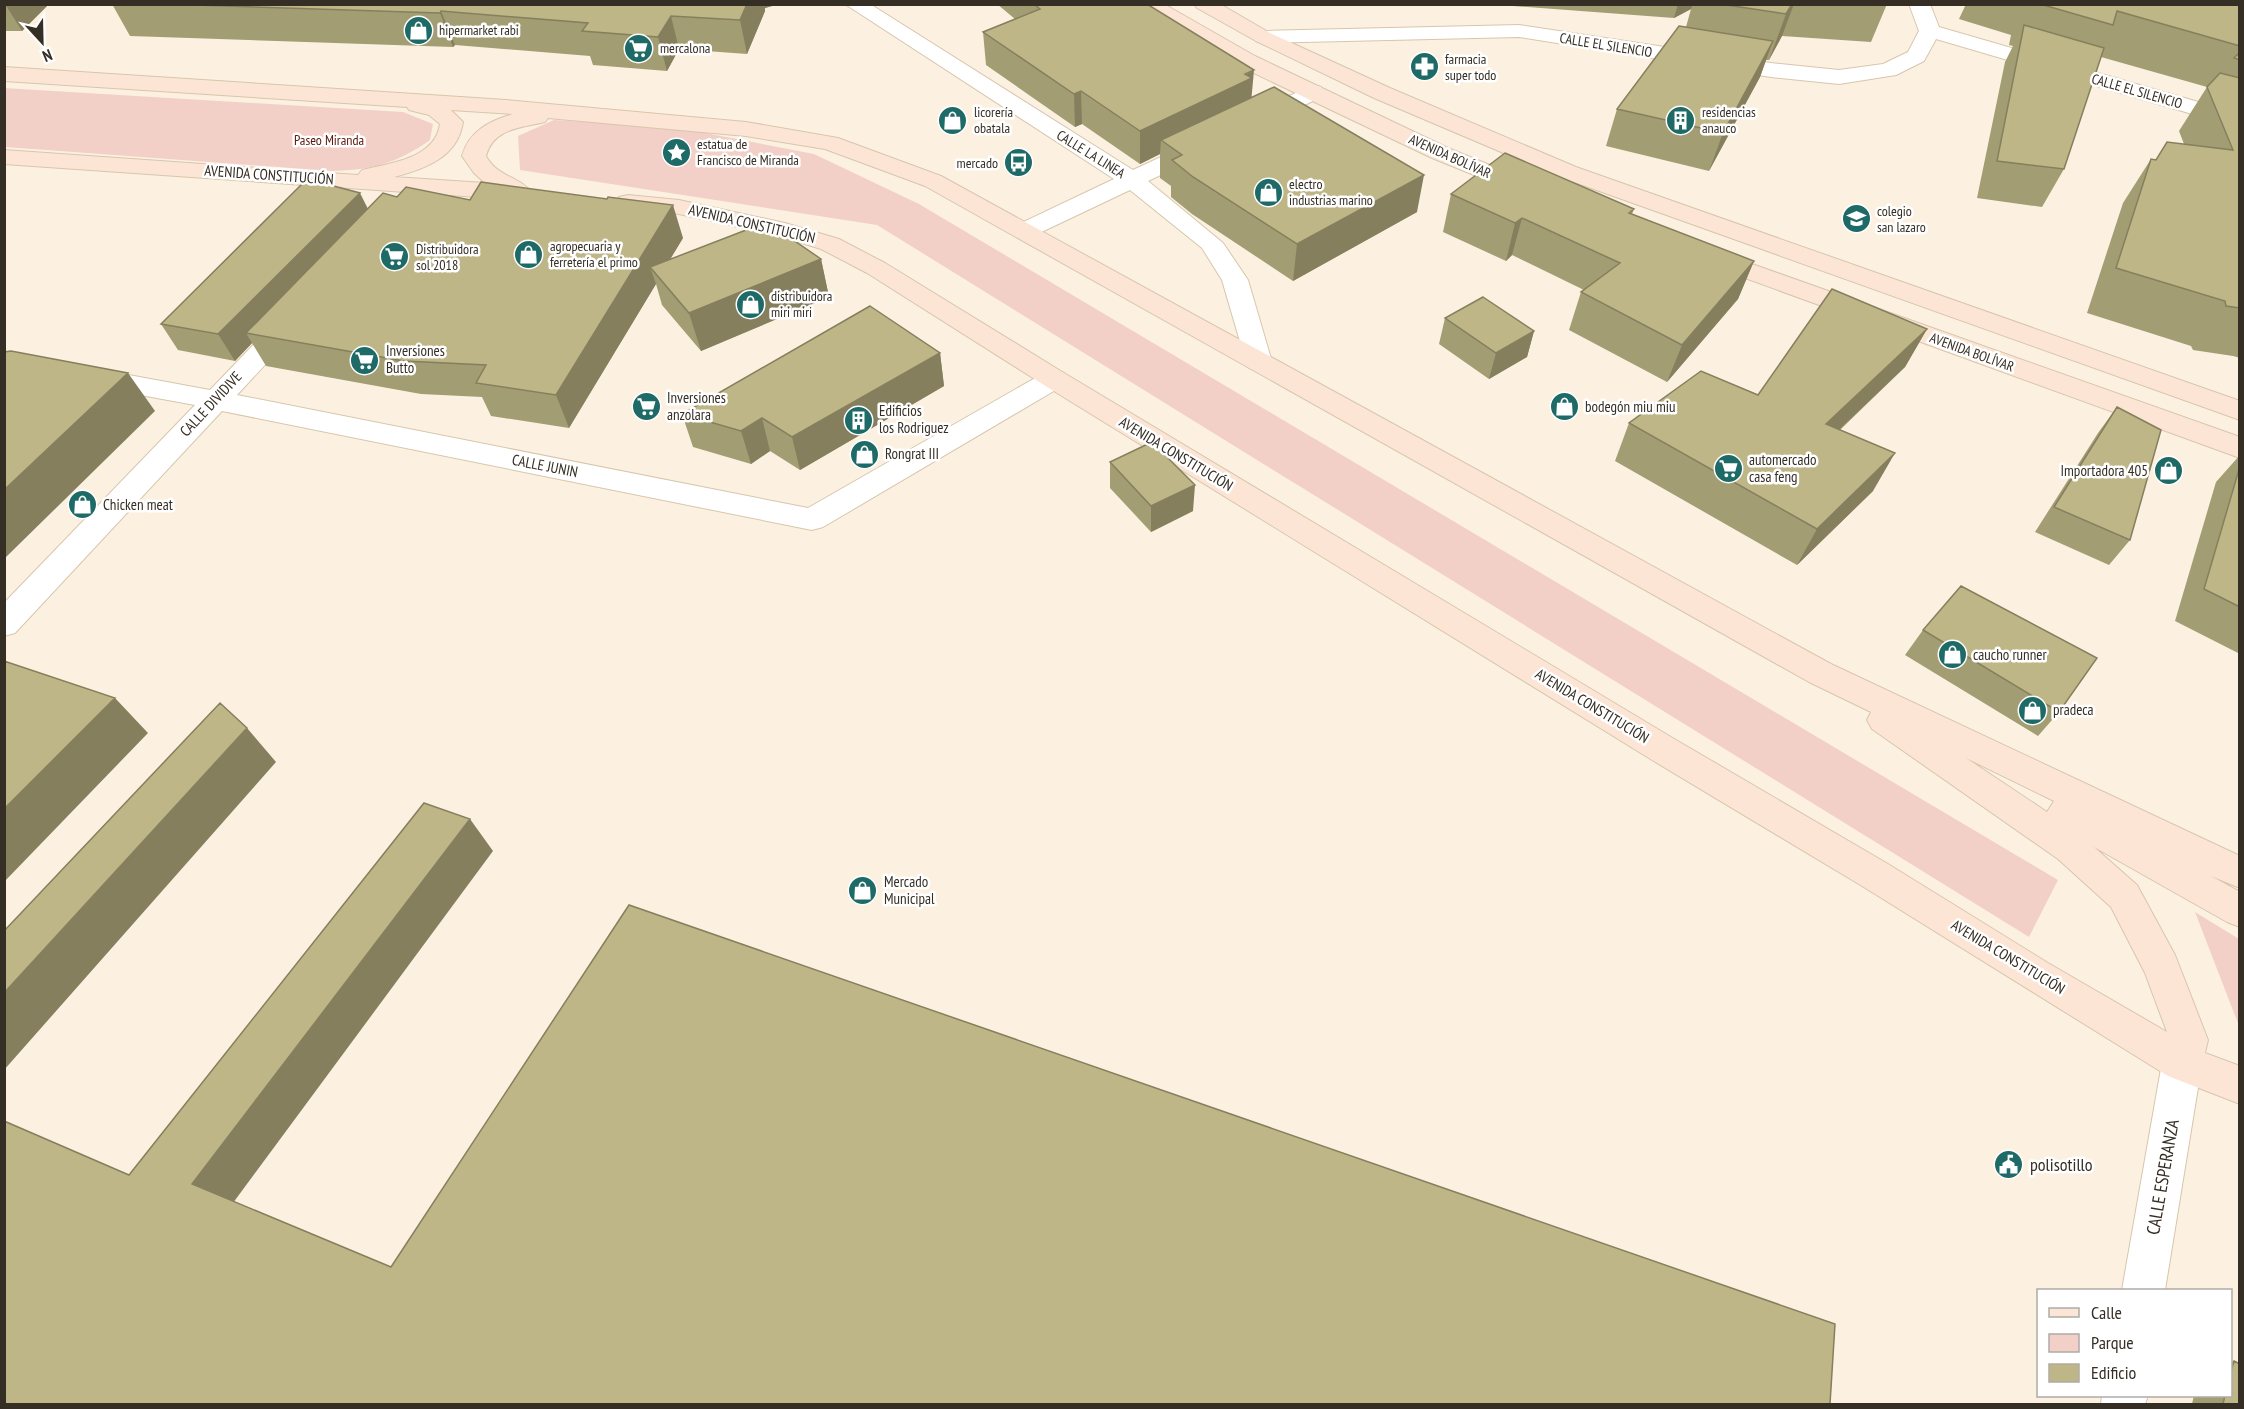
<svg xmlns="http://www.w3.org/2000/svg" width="2244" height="1409" viewBox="0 0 2244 1409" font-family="'PT Sans Narrow',sans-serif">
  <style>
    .green { fill: #f2d0c8 }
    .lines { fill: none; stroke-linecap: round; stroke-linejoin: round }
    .street-casing { stroke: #d7c6ac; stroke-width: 2 }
    .secondary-casing { stroke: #d7c6ac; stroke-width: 2 }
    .street { fill: #fff; fill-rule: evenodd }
    .secondary { fill: #fce5d4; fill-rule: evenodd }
    .wall { fill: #a39d73 }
    .shaded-wall { fill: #857f5e }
    .building { fill: #beb686; stroke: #857f5e; stroke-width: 1.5 }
    .labels { text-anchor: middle; stroke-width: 5; stroke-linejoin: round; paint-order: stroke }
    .far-poi-label { font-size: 14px; fill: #352e24; stroke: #fff; text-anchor: start }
    .far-street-label { font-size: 14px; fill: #352e24; stroke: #fff }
    .far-park-label { font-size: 14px; fill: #58190d; stroke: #fff }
    .street-label { font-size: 15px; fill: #352e24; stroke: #fff }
    .poi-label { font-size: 15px; fill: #352e24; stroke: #fff; text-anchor: start }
    .near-poi-label { font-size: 18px; fill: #352e24; stroke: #fff; text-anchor: start }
    .near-street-label { font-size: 18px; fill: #352e24; stroke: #fff }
  </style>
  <rect width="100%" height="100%" fill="#fcf1e1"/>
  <path class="green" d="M 4,88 L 403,112 L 433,124 L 430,140 C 397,163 373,170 332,171 L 5,147 Z
    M 554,120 L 679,128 L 814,154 L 919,204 L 2058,880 L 2029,937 L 877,225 L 520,170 L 518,136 Z
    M 2195,912 L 2239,939 L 2239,1026 Z"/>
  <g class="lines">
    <defs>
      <path id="street" d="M 845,4 L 870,4 L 1133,170 L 1193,142 L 1201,140 L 1209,142 L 1213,147 L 1209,152 L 1148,181 L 1223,243 L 1248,280 L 1272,362 L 1269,368 L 1259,371 L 1249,368 L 1246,362 L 1222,280 L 1202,248 L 1130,190 L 1033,236 L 1024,238 L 1015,236 L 1012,231 L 1015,226 L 1114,179 Z
        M 1909,4 L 1930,4 L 1939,27 L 2240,114 L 2240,128 L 1936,39 L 1924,61 L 1896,75 L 1839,84 L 1771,77 L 1519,37 L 1263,43 L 1256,41 L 1252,37 L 1256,33 L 1263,31 L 1519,25 L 1771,63 L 1839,70 L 1883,64 L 1908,52 L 1919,31 Z
        M 1313,85 L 1321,87 L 1324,92 L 1321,97 L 1264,125 L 1256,127 L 1248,125 L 1245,120 L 1248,115 Z
        M 290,314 L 299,316 L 303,322 L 299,328 L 237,395 L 808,508 L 1044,373 L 1054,370 L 1064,373 L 1068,379 L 1064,385 L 823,527 L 812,530 L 222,411 L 15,633 L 4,636 L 4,603 L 195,405 L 4,370 L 4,352 L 210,390 L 281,316 Z
        M 2182,1044 L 2196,1050 L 2202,1063 L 2165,1290 L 2122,1290 L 2162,1063 L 2168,1050 Z
        M 2102,1396 L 2148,1396 L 2145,1404 L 2101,1404 Z"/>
      <path id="secondary" d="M 1138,4 L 1164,4 L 1255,56 L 1448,148 L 1532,182 L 1536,187 L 1532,192 L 1524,194 L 1516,192 L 1432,158 L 1239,66 L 1141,8 Z
        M 1194,4 L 1220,4 L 1270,33 L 1390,88 L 1576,167 L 2240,401 L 2240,420 L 1560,177 L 1374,98 L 1256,41 L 1197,8 Z
        M 4,67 L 506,100 L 746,122 L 838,138 L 941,176 L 1831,664 L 2240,856 L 2240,888 L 2211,876 L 2240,892 L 2240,927 L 2227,922 L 2094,847 L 2137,885 L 2175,955 L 2208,1040 L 2205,1053 L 2240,1066 L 2240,1104 L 2168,1076 L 1862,886 L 1652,760 L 1044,385 L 867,273 L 821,249 L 779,236 L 679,214 L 619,207 L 616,202 L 619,197 L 628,195 L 679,200 L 785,223 L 839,239 L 885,263 L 1064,373 L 1676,740 L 1888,864 L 2048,963 L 2167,1032 L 2145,973 L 2111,907 L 2058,859 L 1872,729 L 1867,720 L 1871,712 L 1809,682 L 925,186 L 825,149 L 746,136 L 548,118 L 545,122 C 521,128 493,128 486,156 C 497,177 521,177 532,193 L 528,198 L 520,200 L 4,164 L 4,150 L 358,175 L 362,170 C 390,163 435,159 440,124 L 429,115 L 409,110 L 407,107 L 4,81 ZM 451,110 L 513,114 C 489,121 469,131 462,156 L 474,173 L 485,183 L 394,177 C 425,169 458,157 463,122 ZM 1966,758 L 2054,801 L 2047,812 Z
        M 1707,248 L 2240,437 L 2240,458 L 1698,261 L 1694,256 L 1698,251 Z"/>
    </defs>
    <use href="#street" class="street-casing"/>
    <use href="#secondary" class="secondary-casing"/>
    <use href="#street" class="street"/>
    <use href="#secondary" class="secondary"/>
  </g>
  <path class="wall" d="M 4,4 L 49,4 L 22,31 L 4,31 Z
    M 112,4 L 779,4 L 765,8 L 765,11 L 747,54 L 679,49 L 667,71 L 593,65 L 590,56 L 455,45 L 453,47 L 130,36 Z
    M 997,4 L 1147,4 L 1252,97 L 1417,212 L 1293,281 L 1192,214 L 1171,197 L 1171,186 L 1160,178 L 1160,154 L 1140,164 L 1082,124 L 1075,127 L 986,65 L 983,32 L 1015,19 Z
    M 1486,4 L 1887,4 L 1871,42 L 1782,36 L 1769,60 L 1766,60 L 1760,77 L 1709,171 L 1606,146 L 1617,109 L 1686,27 L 1691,9 L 1674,18 Z
    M 1966,4 L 2240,4 L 2240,358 L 2233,356 L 2193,350 L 2191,346 L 2087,313 L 2123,203 L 2151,159 L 2156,160 L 2184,144 L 2179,131 L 2207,87 L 2101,57 L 2064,169 L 2042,207 L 1977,198 L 2005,62 L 2013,46 L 2009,45 L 2011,35 L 1959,19 Z
    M 1451,194 L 1634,209 L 1632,214 L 1754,261 L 1738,299 L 1667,382 L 1569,330 L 1581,292 L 1584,290 L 1512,255 L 1506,261 L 1443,232 Z
    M 397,197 L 470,200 L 683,238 L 670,259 L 821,259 L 829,297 L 701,351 L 662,305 L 656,284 L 569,428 L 491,416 L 482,397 L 421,394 L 266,366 L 252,343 L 235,361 L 178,350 L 161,324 L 368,209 Z
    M 1445,318 L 1534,331 L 1527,357 L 1489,379 L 1439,344 Z
    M 1927,329 L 1905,367 L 1840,430 L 1873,491 L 1797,565 L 1615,461 L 1629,423 L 1758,395 Z
    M 940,353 L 944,386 L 800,470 L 770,451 L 751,464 L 693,447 L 682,414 Z
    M 2117,407 L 2130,540 L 2109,565 L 2035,532 L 2098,433 Z
    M 2240,455 L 2240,654 L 2175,621 L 2216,482 Z
    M 1110,462 L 1193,511 L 1151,532 L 1110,488 Z
    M 1923,630 L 2059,712 L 2038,736 L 1905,655 Z
    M 2234,1361 L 2240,1404 L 2192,1404 L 2194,1395 L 2230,1395 L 2230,1362 Z"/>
  <path class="shaded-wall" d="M 5,4 L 49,4 L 22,31 Z
    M 747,4 L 779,4 L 765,8 L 765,11 L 747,54 L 740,20 Z
    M 1678,4 L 1693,4 L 1691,9 L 1674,18 Z
    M 1792,4 L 1794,4 L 1782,36 L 1769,60 L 1786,14 Z
    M 441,11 L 455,45 L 453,47 L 440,13 Z
    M 671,16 L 679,49 L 667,71 L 658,37 Z
    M 1773,41 L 1760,77 L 1709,171 L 1723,133 Z
    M 1254,70 L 1251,103 L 1161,140 L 1160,154 L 1140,164 L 1140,131 Z
    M 1081,91 L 1082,124 L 1075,127 L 1074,94 Z
    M 1424,175 L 1417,212 L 1293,281 L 1297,244 Z
    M 360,193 L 373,219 L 246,333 L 252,343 L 235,361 L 218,334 Z
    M 673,205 L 683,238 L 659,278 L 650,267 L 656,284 L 569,428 L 556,395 Z
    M 1522,218 L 1512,255 L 1506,261 L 1515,223 Z
    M 821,259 L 829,297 L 701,351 L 689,313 Z
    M 1754,261 L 1738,299 L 1667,382 L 1682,345 Z
    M 1927,329 L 1905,367 L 1806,461 L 1826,424 Z
    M 1534,331 L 1527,357 L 1489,379 L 1496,353 Z
    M 940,353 L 944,386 L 800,470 L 792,437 Z
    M 128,373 L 155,411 L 4,559 L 4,490 Z
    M 762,418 L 770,451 L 751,464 L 741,431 Z
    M 1895,453 L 1873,491 L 1797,565 L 1817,529 Z
    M 1195,485 L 1193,511 L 1151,532 L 1151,506 Z
    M 115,698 L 148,733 L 4,882 L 4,809 Z
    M 247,728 L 276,762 L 4,1070 L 4,993 Z
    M 470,819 L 493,851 L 230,1207 L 192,1184 Z"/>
  <path class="building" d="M 164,4 L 747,4 L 740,20 L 671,16 L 658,37 L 582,31 L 588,23 L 441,11 L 440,13 Z
    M 1034,4 L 1147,4 L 1254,70 L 1245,74 L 1252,78 L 1140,131 L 1081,91 L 1074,94 L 983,32 L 1040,9 Z
    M 1720,4 L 1792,4 L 1786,14 Z
    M 2040,4 L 2240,4 L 2240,46 L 2117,11 L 2113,25 Z
    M 2024,25 L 2104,48 L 2064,169 L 1997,161 Z
    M 1679,26 L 1773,41 L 1723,133 L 1617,109 Z
    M 2240,52 L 2240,60 L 2234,58 Z
    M 2220,73 L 2240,78 L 2240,308 L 2226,306 L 2225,301 L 2116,268 L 2151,159 L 2156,160 L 2167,142 L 2233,150 L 2207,87 Z
    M 1274,87 L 1424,175 L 1297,244 L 1193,177 L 1172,160 L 1182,155 L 1161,140 Z
    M 1505,153 L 1634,209 L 1629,213 L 1754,261 L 1682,345 L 1581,292 L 1620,263 L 1522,218 L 1515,223 L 1451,194 Z
    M 307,179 L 360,193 L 218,334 L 161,324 Z
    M 481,182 L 607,199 L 608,197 L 673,205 L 556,395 L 476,383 L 486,365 L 404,361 L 246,333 L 383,193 L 397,197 L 406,187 L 470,200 Z
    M 767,222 L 821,259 L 689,313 L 650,267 Z
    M 1832,289 L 1927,329 L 1826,424 L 1895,453 L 1817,529 L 1629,423 L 1701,371 L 1758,395 Z
    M 1483,297 L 1534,331 L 1496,353 L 1445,318 Z
    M 870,306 L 940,353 L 792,437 L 762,418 L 741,431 L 682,414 Z
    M 11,351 L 128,373 L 4,490 L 4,352 Z
    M 2117,407 L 2161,430 L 2130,540 L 2054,507 Z
    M 1152,442 L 1195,485 L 1151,506 L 1110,462 Z
    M 2240,466 L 2240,607 L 2204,589 Z
    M 1961,586 L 2097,658 L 2059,712 L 1923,630 Z
    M 4,661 L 115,698 L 4,809 Z
    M 220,703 L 247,728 L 4,993 L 4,931 Z
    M 424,803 L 470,819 L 192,1184 L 391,1267 L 629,905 L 1835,1324 L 1830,1404 L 4,1404 L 4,1121 L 129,1175 Z
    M 2234,1361 L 2240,1364 L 2240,1404 L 2223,1404 L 2225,1395 L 2230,1395 L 2230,1375 Z"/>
  <defs>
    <symbol id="shop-disc" viewBox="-11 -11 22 22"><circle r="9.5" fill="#1e6a67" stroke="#fff"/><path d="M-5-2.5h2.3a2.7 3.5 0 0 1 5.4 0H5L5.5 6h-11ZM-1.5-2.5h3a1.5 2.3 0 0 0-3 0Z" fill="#fff"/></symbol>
    <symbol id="supermarket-disc" viewBox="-11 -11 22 22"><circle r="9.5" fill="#1e6a67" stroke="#fff"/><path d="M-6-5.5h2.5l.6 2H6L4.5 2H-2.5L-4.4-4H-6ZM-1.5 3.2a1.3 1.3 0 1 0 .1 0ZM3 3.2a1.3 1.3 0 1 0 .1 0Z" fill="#fff"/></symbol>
    <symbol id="pharmacy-disc" viewBox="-11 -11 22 22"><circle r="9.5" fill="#1e6a67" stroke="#fff"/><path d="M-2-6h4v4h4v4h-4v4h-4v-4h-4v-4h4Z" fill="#fff"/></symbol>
    <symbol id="building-disc" viewBox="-11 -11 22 22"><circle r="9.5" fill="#1e6a67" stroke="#fff"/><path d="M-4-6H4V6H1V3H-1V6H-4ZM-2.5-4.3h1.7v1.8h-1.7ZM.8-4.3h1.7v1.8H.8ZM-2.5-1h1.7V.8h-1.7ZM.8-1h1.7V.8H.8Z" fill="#fff"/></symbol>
    <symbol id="sight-disc" viewBox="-11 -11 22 22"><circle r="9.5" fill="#1e6a67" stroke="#fff"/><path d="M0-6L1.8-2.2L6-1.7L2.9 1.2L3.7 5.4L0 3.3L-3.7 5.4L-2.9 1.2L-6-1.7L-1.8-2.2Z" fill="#fff"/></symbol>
    <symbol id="bus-disc" viewBox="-11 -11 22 22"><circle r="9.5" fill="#1e6a67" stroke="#fff"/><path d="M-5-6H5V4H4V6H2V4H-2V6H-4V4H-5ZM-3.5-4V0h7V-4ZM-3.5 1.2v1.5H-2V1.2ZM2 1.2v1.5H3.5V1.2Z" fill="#fff"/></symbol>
    <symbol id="school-disc" viewBox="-11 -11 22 22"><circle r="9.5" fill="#1e6a67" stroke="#fff"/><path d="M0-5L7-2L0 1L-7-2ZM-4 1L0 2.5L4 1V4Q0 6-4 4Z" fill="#fff"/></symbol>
    <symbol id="civic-disc" viewBox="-11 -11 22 22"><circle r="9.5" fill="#1e6a67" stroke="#fff"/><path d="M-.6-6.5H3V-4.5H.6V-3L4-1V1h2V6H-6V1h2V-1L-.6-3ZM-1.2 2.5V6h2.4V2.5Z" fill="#fff"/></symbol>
  </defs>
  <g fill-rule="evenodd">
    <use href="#shop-disc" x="402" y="14" width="33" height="33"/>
    <use href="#supermarket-disc" x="622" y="32" width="33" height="33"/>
    <use href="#pharmacy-disc" x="1408" y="50" width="33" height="33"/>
    <use href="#shop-disc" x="936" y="104" width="33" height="33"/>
    <use href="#building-disc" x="1664" y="104" width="33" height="33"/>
    <use href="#sight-disc" x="660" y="136" width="33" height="33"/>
    <use href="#bus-disc" x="1002" y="146" width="33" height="33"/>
    <use href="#shop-disc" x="1252" y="176" width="33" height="33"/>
    <use href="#school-disc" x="1840" y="202" width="33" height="33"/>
    <use href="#shop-disc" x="512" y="238" width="33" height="33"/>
    <use href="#supermarket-disc" x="378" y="240" width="33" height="33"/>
    <use href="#shop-disc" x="734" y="288" width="33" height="33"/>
    <use href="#supermarket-disc" x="348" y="344" width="33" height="33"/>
    <use href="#supermarket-disc" x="630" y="390" width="33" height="33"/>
    <use href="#shop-disc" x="1548" y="390" width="33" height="33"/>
    <use href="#building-disc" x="842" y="404" width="33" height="33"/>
    <use href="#shop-disc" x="848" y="438" width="33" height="33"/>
    <use href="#supermarket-disc" x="1712" y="452" width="33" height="33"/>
    <use href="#shop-disc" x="2152" y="454" width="33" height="33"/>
    <use href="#shop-disc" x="66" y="488" width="33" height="33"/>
    <use href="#shop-disc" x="1936" y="638" width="33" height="33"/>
    <use href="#shop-disc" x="2016" y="694" width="33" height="33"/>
    <use href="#shop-disc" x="846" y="874" width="33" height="33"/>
    <use href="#civic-disc" x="1992" y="1148" width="33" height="33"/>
  </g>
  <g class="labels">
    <g class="far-poi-label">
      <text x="439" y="35">hipermarket rabi</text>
      <text x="660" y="53">mercalona</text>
      <text x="1445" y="64">farmacia<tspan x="1445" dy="16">super todo</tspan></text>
      <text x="974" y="117">licorería<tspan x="974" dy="16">obatala</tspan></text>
      <text x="1702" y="117">residencias<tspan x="1702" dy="16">anauco</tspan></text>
      <text x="697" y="149">estatua de<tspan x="697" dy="16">Francisco de Miranda</tspan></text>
      <text x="998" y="168" text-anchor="end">mercado</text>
      <text x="1289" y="189">electro<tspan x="1289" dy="16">industrias marino</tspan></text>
      <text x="1877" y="216">colegio<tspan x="1877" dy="16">san lazaro</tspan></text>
      <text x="550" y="251">agropecuaria y<tspan x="550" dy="16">ferretería el primo</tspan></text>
      <text x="416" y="254">Distribuidora<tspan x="416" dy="16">sol 2018</tspan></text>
      <text x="771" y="301">distribuidora<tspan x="771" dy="16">miri miri</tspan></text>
    </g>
    <g class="far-street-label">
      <text transform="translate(1606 45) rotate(9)" y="5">CALLE EL SILENCIO</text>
      <text transform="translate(2137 91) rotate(16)" y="5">CALLE EL SILENCIO</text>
      <text transform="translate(1091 154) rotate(32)" y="5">CALLE LA LINEA</text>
      <text transform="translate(1450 156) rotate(24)" y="5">AVENIDA BOLÍVAR</text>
      <text transform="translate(1972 352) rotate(20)" y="5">AVENIDA BOLÍVAR</text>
    </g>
    <g class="far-park-label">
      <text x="329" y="145">Paseo Miranda</text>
    </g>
    <g class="street-label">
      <text transform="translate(269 175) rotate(4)" y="5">AVENIDA CONSTITUCIÓN</text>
      <text transform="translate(752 224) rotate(13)" y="5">AVENIDA CONSTITUCIÓN</text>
      <text transform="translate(211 404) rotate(-47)" y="5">CALLE DIVIDIVE</text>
      <text transform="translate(1176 454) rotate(31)" y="5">AVENIDA CONSTITUCIÓN</text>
      <text transform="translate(545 466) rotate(11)" y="5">CALLE JUNIN</text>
      <text transform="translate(1592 706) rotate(31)" y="5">AVENIDA CONSTITUCIÓN</text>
      <text transform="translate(2008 957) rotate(31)" y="5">AVENIDA CONSTITUCIÓN</text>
    </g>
    <g class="poi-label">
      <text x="386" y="356">Inversiones<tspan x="386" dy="17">Butto</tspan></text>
      <text x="667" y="403">Inversiones<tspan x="667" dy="17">anzolara</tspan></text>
      <text x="1585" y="412">bodegón miu miu</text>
      <text x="879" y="416">Edificios<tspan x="879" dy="17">los Rodriguez</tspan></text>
      <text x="885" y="459">Rongrat III</text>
      <text x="1749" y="465">automercado<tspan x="1749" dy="17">casa feng</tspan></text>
      <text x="2148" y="476" text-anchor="end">Importadora 405</text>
      <text x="103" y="510">Chicken meat</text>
      <text x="1973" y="660">caucho runner</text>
      <text x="2053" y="715">pradeca</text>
      <text x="884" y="887">Mercado<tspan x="884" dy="17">Municipal</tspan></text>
    </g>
    <g class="near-poi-label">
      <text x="2030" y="1171">polisotillo</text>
    </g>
    <g class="near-street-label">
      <text transform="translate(2163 1177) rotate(-80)" y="6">CALLE ESPERANZA</text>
    </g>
  </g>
  <rect width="2244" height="1409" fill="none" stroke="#352e24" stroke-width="12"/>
  <rect x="2037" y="1289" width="195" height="108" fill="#ffffff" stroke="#aeaba7" stroke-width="1.5"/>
  <rect x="2049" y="1308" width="30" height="9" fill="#fce5d4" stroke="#aeaba7" stroke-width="1.5"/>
  <text x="2091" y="1319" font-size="18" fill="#352e24">Calle</text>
  <rect x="2049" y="1334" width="30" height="18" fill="#f2d0c8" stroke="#aeaba7" stroke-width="1.5"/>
  <text x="2091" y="1349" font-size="18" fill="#352e24">Parque</text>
  <rect x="2049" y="1364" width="30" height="18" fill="#beb686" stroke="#aeaba7" stroke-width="1.5"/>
  <text x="2091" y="1379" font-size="18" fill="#352e24">Edificio</text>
  <g transform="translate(42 42) rotate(158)" stroke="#ffffff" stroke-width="4.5" paint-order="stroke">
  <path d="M0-4.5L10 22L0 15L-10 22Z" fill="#352e24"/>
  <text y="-9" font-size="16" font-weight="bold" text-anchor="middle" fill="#352e24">N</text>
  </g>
</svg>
